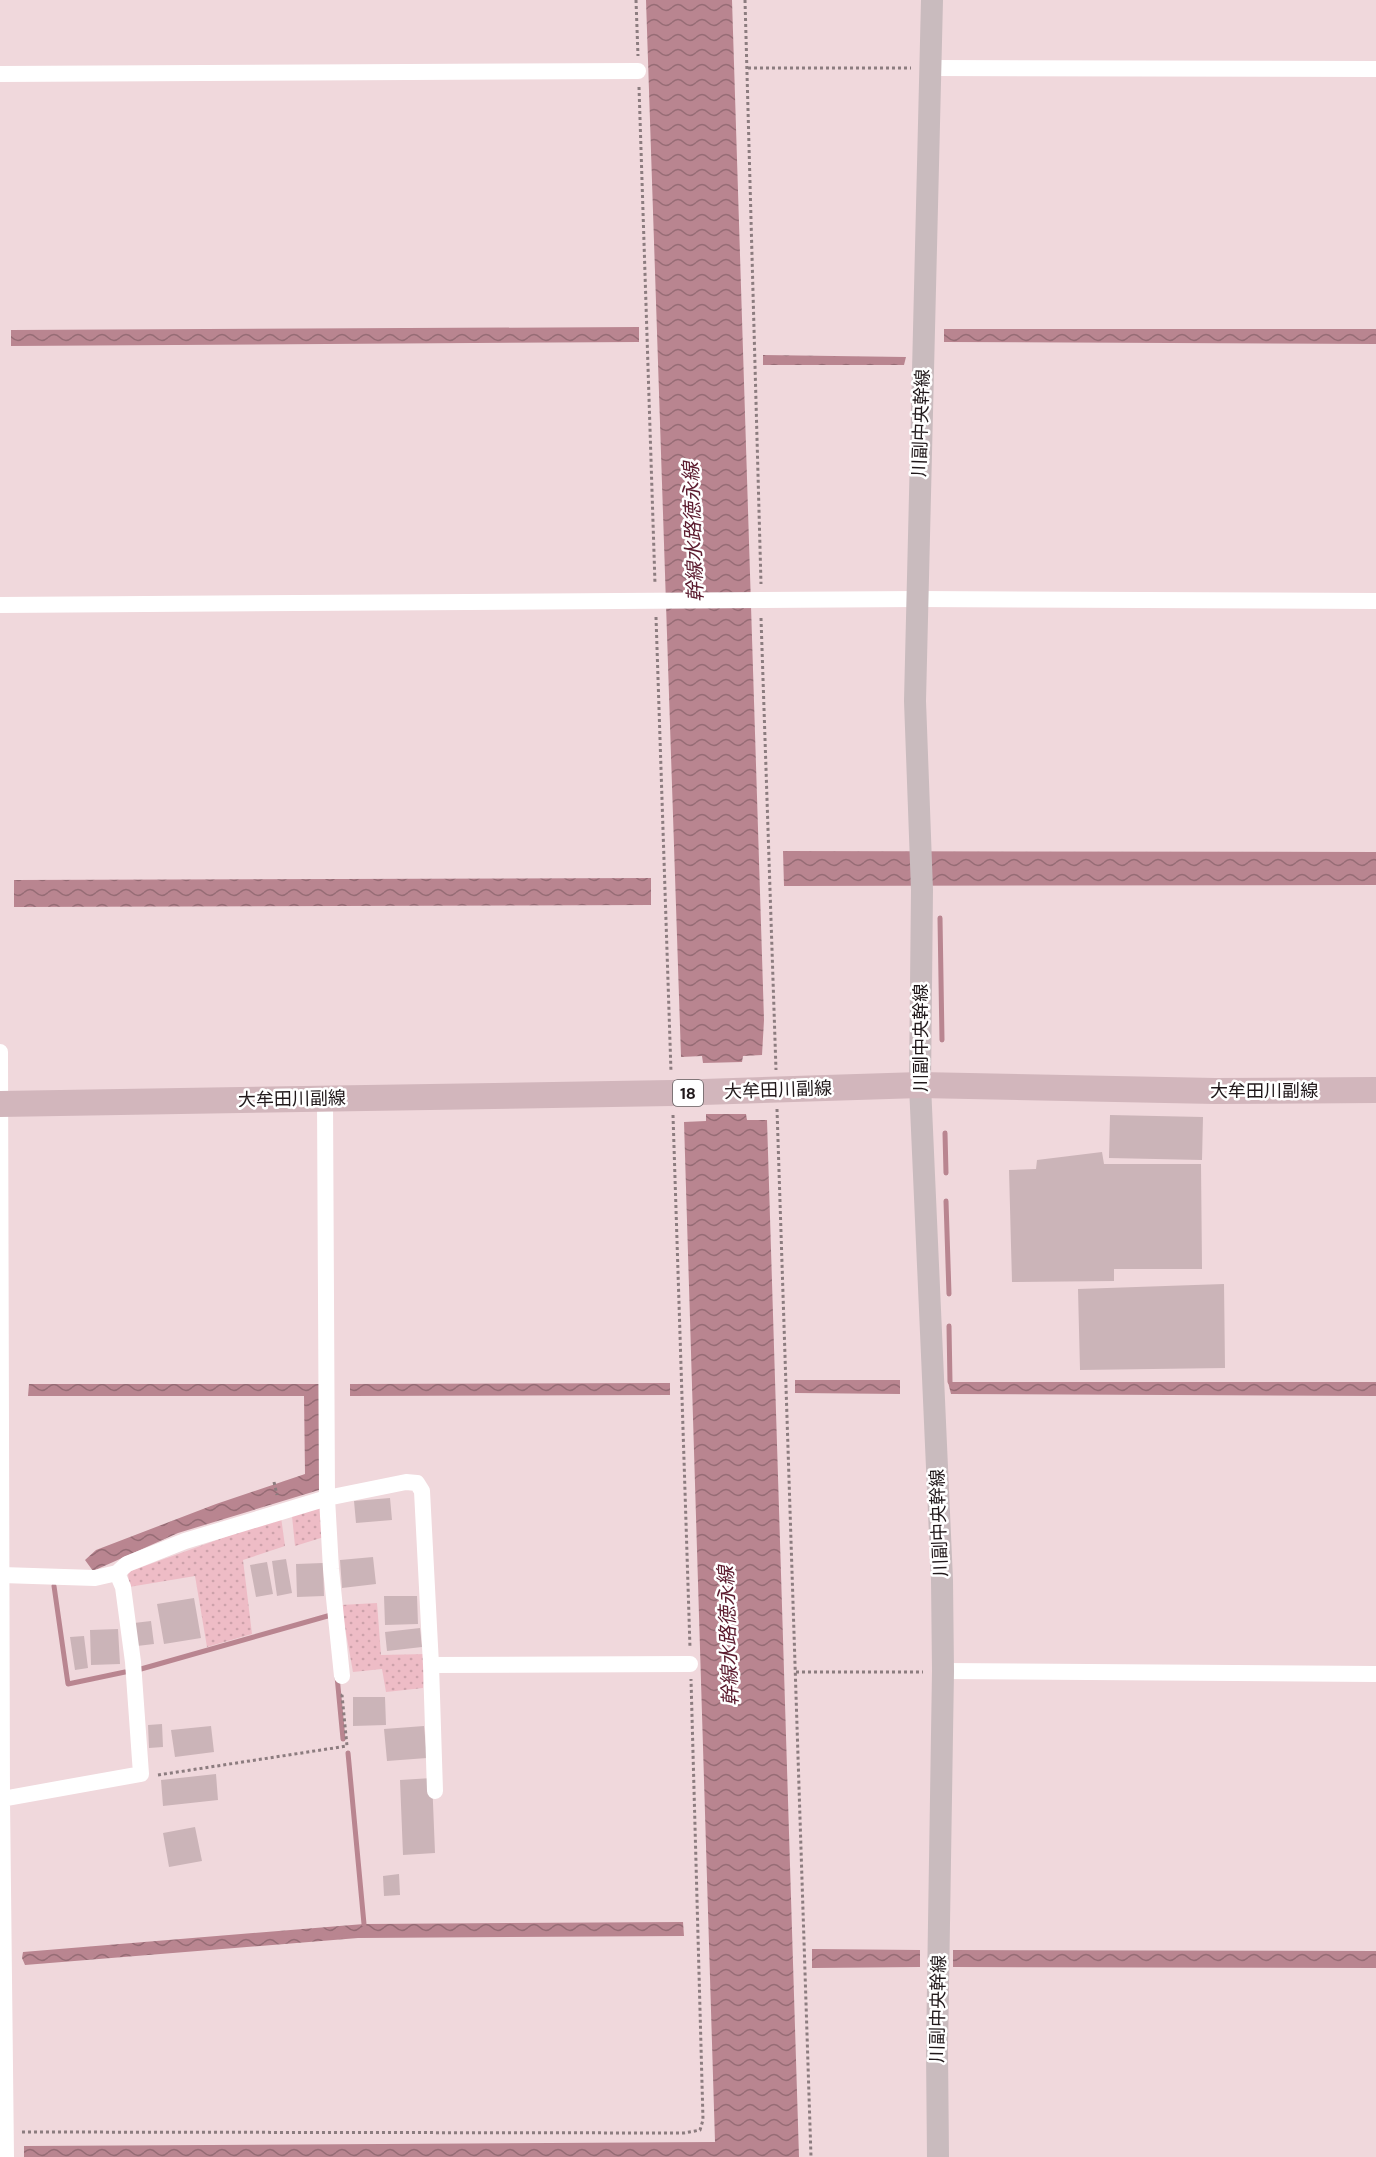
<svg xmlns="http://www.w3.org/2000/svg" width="1376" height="2157" viewBox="0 0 1376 2157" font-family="'DM Sans','Noto Sans JP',sans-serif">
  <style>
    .garden { fill: url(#garden-dots) }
    .water { fill: url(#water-waves) }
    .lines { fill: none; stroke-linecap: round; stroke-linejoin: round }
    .stream { stroke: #b98590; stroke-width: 5 }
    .building { fill: #cbb4b8 }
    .path { stroke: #8c7c7f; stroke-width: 3; stroke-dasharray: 3 3; stroke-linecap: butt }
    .street { stroke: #fff; stroke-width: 16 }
    .secondary { stroke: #c9bbbe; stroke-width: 22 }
    .primary { stroke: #d2b6bc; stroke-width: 26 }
    .labels { text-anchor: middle; stroke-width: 5; stroke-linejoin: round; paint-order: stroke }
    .shield { fill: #fff; stroke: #635d5f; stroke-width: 1.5 }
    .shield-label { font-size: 16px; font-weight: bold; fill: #20181a }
    .street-label { font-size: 18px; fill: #20181a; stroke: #fff }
    .water-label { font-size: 20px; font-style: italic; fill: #5c1c2f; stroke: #fff }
  </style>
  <defs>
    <pattern id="garden-dots" width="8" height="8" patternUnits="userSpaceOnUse" patternTransform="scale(1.5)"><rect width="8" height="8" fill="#eebcc6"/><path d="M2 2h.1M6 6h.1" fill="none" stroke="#cca1aa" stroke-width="1.8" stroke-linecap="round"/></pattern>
    <pattern id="water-waves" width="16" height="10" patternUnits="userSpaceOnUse" patternTransform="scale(1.5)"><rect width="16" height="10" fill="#b98590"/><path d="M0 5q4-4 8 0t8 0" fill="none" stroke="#966c75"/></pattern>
  </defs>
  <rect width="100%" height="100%" fill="#f0d8dc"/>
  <path class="garden" d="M 321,1507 L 324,1537 L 295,1546 L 292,1516 Z
    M 281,1517 L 285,1546 L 243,1560 L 252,1634 L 207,1647 L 195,1576 L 129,1587 L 128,1572 Z
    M 377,1603 L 381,1655 L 426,1654 L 423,1688 L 386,1692 L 382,1669 L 353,1672 L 341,1605 Z"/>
  <path class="water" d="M 646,0 L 732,0 L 764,1020 L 762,1055 L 743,1056 L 742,1062 L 703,1063 L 702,1056 L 681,1057 Z
    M 639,327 L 639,342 L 11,346 L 11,330 Z
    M 944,329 L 1376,329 L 1376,344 L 944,342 Z
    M 763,355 L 906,357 L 904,365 L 763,365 Z
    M 783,851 L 1376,852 L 1376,885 L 784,886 Z
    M 651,878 L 651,905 L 14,907 L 14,880 Z
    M 706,1114 L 746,1114 L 747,1120 L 767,1120 L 799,2157 L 24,2157 L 24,2146 L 715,2142 L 684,1122 L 706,1121 Z
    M 795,1380 L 900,1380 L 900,1394 L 795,1393 Z
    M 948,1382 L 1376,1382 L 1376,1396 L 951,1394 Z
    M 670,1383 L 670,1395 L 350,1396 L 350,1384 Z
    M 29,1384 L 319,1384 L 319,1490 L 178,1533 L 93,1571 L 85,1560 L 96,1550 L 216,1504 L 305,1474 L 304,1396 L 28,1396 Z
    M 683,1922 L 684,1936 L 358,1938 L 25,1965 L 22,1958 L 23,1952 L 364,1924 Z
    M 812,1949 L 920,1950 L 920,1967 L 812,1968 Z
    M 953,1950 L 1376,1951 L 1376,1968 L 953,1967 Z"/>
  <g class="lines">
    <path class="stream" d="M 940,918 L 942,1040
      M 945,1133 L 946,1173
      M 946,1201 L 949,1294
      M 949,1326 L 950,1382
      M 54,1586 L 68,1684 L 125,1672
      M 141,1669 L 331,1615
      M 337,1676 L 343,1739
      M 348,1753 L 364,1924"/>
  </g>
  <path class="building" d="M 1110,1115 L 1203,1117 L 1202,1160 L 1109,1158 Z
    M 1102,1152 L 1104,1164 L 1201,1164 L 1202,1269 L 1114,1269 L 1114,1281 L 1012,1282 L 1009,1170 L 1036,1169 L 1037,1160 Z
    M 1224,1284 L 1225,1368 L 1080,1370 L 1078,1289 Z
    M 390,1498 L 392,1520 L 356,1523 L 354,1501 Z
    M 373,1557 L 376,1584 L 342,1588 L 340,1560 Z
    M 286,1559 L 292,1593 L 277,1596 L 272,1561 Z
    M 267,1562 L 273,1594 L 256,1597 L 250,1565 Z
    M 323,1563 L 324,1596 L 297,1597 L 296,1564 Z
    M 384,1596 L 417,1596 L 418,1624 L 385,1625 Z
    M 194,1598 L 201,1638 L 164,1644 L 157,1604 Z
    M 151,1621 L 154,1644 L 137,1646 L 134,1623 Z
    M 420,1628 L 422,1647 L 387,1651 L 385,1632 Z
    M 118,1629 L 120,1664 L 91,1665 L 90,1630 Z
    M 84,1636 L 88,1668 L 75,1670 L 70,1637 Z
    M 353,1697 L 385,1697 L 386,1725 L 353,1726 Z
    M 162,1724 L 163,1747 L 149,1748 L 148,1725 Z
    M 211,1726 L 214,1752 L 175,1757 L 171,1730 Z
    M 424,1726 L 427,1758 L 387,1761 L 384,1729 Z
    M 216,1774 L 218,1800 L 163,1806 L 161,1780 Z
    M 432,1778 L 435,1853 L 403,1855 L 400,1780 Z
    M 195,1827 L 202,1861 L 169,1867 L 163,1833 Z
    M 399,1874 L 400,1895 L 384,1896 L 383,1876 Z"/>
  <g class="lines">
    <path class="path" d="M 636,0 L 638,56
      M 745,0 L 761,584
      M 748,68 L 911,68
      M 639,87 L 655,584
      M 656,617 L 671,1072
      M 761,618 L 776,1070
      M 777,1109 L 811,2157
      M 673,1115 L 690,1648
      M 274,1482 L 277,1495
      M 796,1672 L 923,1672
      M 158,1775 L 347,1746 L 342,1695 L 344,1694
      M 22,2132 L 684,2133 L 700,2130 L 703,2120 L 691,1679"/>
    <path class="street" d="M 931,68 L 1376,69
      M 0,74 L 638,71
      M 0,605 L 917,599 L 1376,601
      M 0,1052 L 2,1799 L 6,2157
      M 2,1575 L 95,1578 L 117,1573 L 127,1564 L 185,1541 L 327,1498 L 325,1099
      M 431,1665 L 690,1664
      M 943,1671 L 1376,1674
      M 342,1676 L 331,1569 L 327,1498 L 406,1482 L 417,1483 L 422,1491 L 431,1665 L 435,1791
      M 2,1799 L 141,1774 L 133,1662 L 123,1587 L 117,1573"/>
    <path class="secondary" d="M 932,0 L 915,701 L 922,890 L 920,1085 L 942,1580 L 943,1671 L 937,2050 L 938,2157"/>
    <path class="primary" d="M 0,1104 L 672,1093 L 920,1085 L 1215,1091 L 1376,1090"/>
  </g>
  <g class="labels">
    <rect class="shield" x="673" y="1080" width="30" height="26" rx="4.5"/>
    <g class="shield-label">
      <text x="688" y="1099">18</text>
    </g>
    <g class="street-label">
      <text transform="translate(921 423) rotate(-88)" y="6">川副中央幹線</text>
      <text transform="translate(921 1038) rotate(-90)" y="6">川副中央幹線</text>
      <text transform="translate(778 1090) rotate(-2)" y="6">大牟田川副線</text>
      <text x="1264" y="1097">大牟田川副線</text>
      <text transform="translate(292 1099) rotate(-1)" y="6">大牟田川副線</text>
      <text transform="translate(939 1523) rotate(-92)" y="6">川副中央幹線</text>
      <text transform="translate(938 2009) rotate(-89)" y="6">川副中央幹線</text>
    </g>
    <g class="water-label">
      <text transform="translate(693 532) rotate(-92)" y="7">幹線水路徳永線</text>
      <text transform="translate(728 1636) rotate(-92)" y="7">幹線水路徳永線</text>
    </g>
  </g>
</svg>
